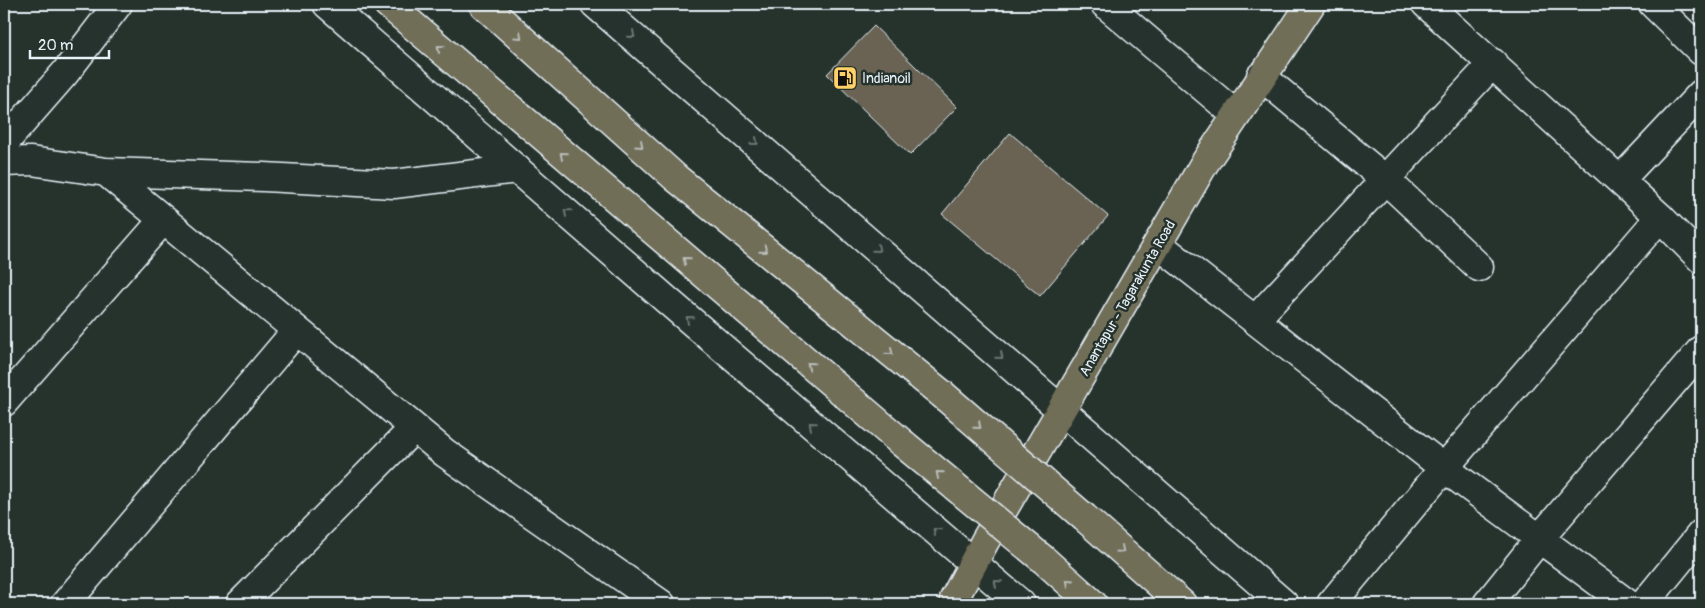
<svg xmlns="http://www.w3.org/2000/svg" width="1705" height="608" viewBox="0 0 1705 608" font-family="Pangolin,sans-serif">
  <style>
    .building { fill: #6b6453; stroke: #e8f1f8 }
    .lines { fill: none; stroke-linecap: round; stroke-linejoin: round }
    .street-casing { stroke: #e8f1f8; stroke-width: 31 }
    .secondary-casing { stroke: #e8f1f8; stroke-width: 31 }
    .primary-casing { stroke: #e8f1f8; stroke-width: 31 }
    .highway-casing { stroke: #e8f1f8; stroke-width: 31 }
    .street { stroke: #26332d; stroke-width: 28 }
    .secondary { stroke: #26332d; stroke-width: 28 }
    .primary { stroke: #716e59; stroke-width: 28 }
    .highway { stroke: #716e59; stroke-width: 28 }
    .highway-bridge-casing { stroke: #e8f1f8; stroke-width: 31; stroke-linecap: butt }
    .highway-bridge { stroke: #716e59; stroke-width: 28 }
    .oneway { stroke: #6a7674 }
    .oneway2 { stroke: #b8bdb8 }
    .labels { text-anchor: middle; stroke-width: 5; stroke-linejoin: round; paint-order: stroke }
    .poi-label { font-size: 14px; fill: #e8f1f8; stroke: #26332d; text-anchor: start }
    .street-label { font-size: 14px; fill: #e8f1f8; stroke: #26332d }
  </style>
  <rect width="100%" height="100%" fill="#26332d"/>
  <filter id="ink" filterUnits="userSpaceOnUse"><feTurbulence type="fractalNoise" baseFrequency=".02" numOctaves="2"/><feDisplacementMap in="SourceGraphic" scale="10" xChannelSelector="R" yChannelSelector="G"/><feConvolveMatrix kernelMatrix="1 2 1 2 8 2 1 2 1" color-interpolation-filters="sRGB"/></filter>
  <g filter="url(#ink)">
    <path class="building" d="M 874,26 L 957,107 L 910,155 L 827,74 Z
      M 1010,133 L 1108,216 L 1040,296 L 942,214 Z"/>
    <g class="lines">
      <defs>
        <path id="street" d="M 1105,4 L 1236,115
          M 1426,4 L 1660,217 L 1701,259
          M 1653,4 L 1701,51
          M 1261,76 L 1386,180 L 1479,267
          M 4,143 L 65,73 L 118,4
          M 4,162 L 31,161 L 106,172 L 264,177 L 394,184 L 517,169
          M 106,172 L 445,453 L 661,604
          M 1620,180 L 1701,94
          M 1159,245 L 1444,468 L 1628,604
          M 1255,320 L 1493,63
          M 4,402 L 163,220
          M 65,604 L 296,331
          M 240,604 L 414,428
          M 1331,604 L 1444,468 L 1660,217
          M 1487,604 L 1540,538 L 1701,350
          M 1644,604 L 1701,534"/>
        <path id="secondary" d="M 327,4 L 669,302 L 1021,604
          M 595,4 L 1284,604"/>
        <path id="primary" d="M 954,599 L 985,541 L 1204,164 L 1311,4"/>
        <path id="highway" d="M 388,4 L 901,442
          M 483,4 L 676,178 L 942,394
          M 1085,518 L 1182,604
          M 1044,560 L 1093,604"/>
      </defs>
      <use href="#street" class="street-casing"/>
      <use href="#secondary" class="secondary-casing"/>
      <use href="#primary" class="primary-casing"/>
      <use href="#highway" class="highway-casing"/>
      <use href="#street" class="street"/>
      <use href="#secondary" class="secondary"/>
      <use href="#primary" class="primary"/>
      <use href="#highway" class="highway"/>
      <defs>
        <path id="highway-bridge" d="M 942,394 L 1085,518
          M 901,442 L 1044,560"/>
      </defs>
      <use href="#highway-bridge" class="highway-bridge-casing"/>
      <use href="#highway-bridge" class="highway-bridge"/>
    </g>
    <defs><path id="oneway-chevron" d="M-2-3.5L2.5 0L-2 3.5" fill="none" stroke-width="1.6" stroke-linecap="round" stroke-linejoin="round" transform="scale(1.25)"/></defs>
    <g class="oneway">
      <use href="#oneway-chevron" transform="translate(632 35) rotate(41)"/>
      <use href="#oneway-chevron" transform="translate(755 142) rotate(41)"/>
      <use href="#oneway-chevron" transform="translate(567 212) rotate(-139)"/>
      <use href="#oneway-chevron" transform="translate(877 249) rotate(41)"/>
      <use href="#oneway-chevron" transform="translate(689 319) rotate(-139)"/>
      <use href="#oneway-chevron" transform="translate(1000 356) rotate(41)"/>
      <use href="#oneway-chevron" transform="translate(812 425) rotate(-139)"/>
      <use href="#oneway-chevron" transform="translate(936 531) rotate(-139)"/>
      <use href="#oneway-chevron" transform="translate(997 583) rotate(-139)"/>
    </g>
    <g class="oneway2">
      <use href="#oneway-chevron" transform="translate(519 36) rotate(42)"/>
      <use href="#oneway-chevron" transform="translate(440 48) rotate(-139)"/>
      <use href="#oneway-chevron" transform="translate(640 145) rotate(42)"/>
      <use href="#oneway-chevron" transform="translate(563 155) rotate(-139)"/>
      <use href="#oneway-chevron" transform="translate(764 250) rotate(39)"/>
      <use href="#oneway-chevron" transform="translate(686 260) rotate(-140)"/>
      <use href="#oneway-chevron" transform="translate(890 352) rotate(39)"/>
      <use href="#oneway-chevron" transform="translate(810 365) rotate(-140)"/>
      <use href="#oneway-chevron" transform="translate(978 426) rotate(41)"/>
      <use href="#oneway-chevron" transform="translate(939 474) rotate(-140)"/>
      <use href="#oneway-chevron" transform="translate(1121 550) rotate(42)"/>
      <use href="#oneway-chevron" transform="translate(1069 582) rotate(-138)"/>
    </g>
  </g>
  <defs>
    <symbol id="fuel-square" viewBox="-11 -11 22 22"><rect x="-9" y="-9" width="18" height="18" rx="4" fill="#ffd166" stroke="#26332d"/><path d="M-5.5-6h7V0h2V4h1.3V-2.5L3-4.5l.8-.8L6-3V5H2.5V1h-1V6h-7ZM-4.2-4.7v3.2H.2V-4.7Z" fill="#111"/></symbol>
  </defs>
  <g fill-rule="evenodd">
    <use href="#fuel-square" x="831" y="64" width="28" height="28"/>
  </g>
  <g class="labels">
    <g class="poi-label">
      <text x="862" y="83">Indianoil</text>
    </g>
    <g class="street-label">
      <text transform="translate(1127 298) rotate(-60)" y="5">Anantapur - Tagarakunta Road</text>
    </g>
  </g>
  <rect width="1705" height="608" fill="none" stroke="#26332d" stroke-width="20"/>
  <rect x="10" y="10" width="1685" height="588" fill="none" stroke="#e8f1f8" stroke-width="2" filter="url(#ink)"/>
  <path d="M30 50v8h79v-8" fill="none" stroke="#e8f1f8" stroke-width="2.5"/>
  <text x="38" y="50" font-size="15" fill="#e8f1f8" stroke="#26332d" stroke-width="4" paint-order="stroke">20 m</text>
</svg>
